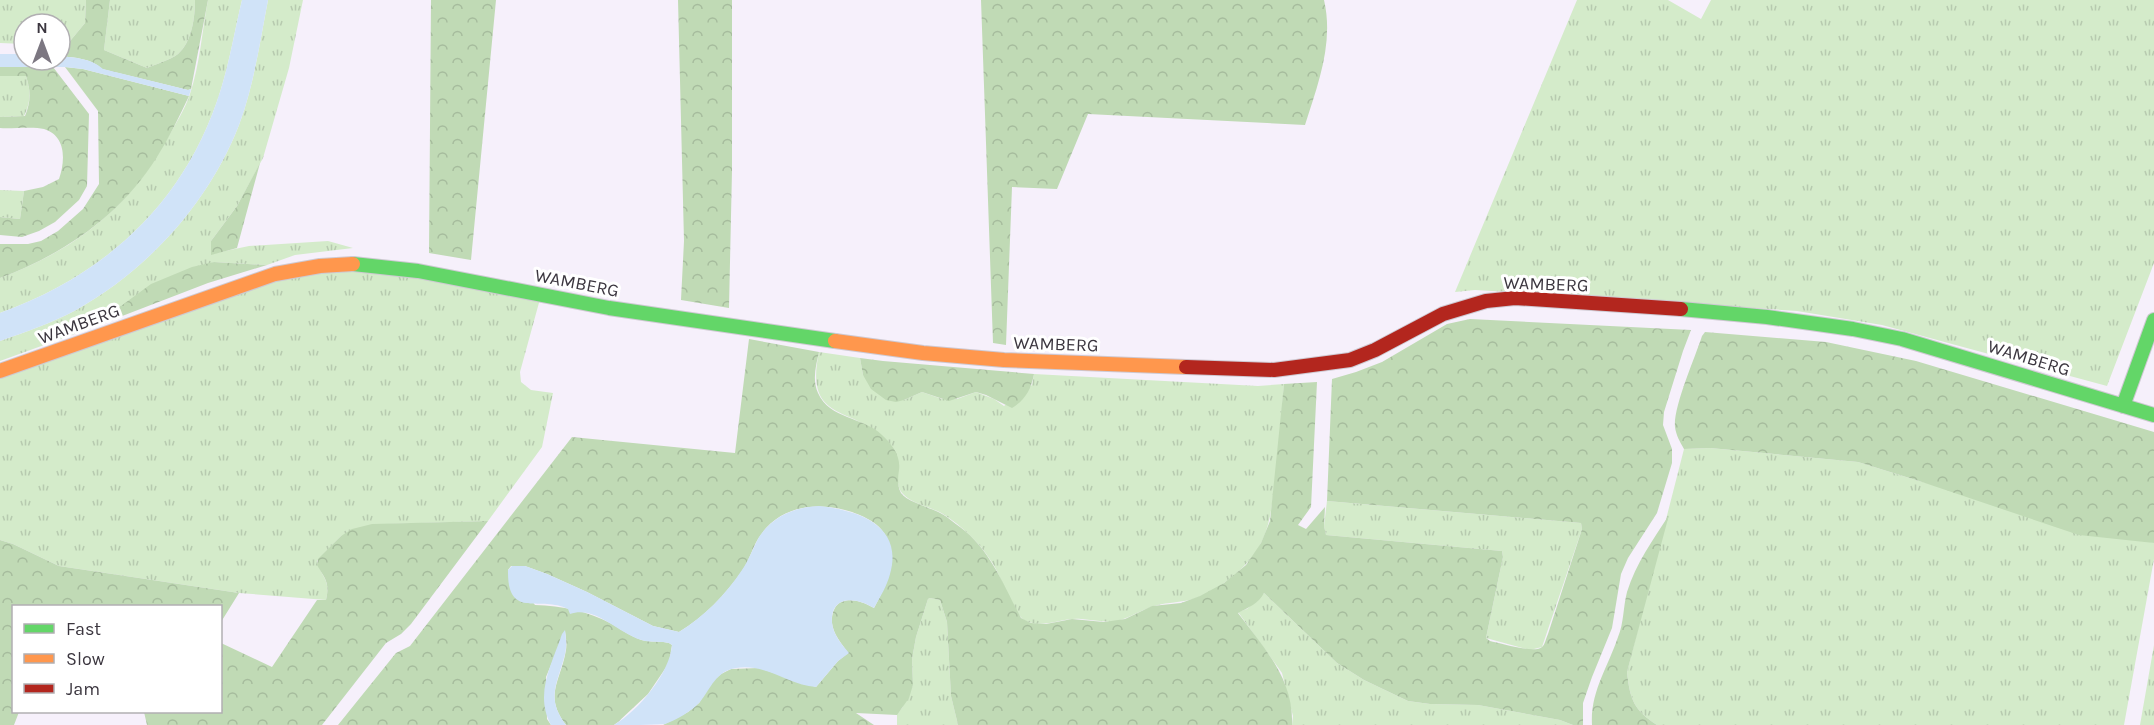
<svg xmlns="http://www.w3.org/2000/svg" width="2154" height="725" viewBox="0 0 2154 725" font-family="Karla,sans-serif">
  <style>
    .grass { fill: url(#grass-tufts) }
    .forest { fill: url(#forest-crowns) }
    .water { fill: #d0e3f8 }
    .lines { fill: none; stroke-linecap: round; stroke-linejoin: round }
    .fast-casing { stroke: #cec9d2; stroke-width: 16 }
    .slow-casing { stroke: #cec9d2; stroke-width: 16 }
    .jam-casing { stroke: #cec9d2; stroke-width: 16 }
    .fast { stroke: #63d668; stroke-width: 14 }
    .slow { stroke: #ff974d; stroke-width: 14 }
    .jam { stroke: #b3261e; stroke-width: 14 }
    .labels { text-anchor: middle; stroke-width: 6; stroke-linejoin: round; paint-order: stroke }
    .street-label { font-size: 18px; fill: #3b363f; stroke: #fff }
  </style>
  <defs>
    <pattern id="grass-tufts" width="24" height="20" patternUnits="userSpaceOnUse" patternTransform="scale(1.5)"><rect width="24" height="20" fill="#d4ebca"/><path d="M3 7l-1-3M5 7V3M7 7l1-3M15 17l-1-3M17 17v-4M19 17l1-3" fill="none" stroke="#b7caaf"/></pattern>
    <pattern id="forest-crowns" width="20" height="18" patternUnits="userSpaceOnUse" patternTransform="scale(1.5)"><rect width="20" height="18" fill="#c0dab5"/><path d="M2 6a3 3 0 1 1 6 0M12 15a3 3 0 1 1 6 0" fill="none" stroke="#a6bc9d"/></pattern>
  </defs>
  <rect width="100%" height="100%" fill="#f6f0fb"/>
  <path class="grass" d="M 0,0 L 86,0 L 85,23 L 66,46 L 60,46 L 60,24 L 24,24 L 24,44 L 0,43 Z
    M 110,0 L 195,0 C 195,17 192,42 178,54 C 170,60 156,64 147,68 L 104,50 Z
    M 208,0 L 242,0 C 235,29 230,60 221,89 C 187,200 108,274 0,313 L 0,278 C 75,250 128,209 167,139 C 175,125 185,109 190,94 C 200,64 202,31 208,0 Z
    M 268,0 L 303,0 L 289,68 L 263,158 L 237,206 L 211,241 L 211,254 L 249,246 L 328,241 L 353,248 L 295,255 L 267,265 L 214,262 L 114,312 L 91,328 L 0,361 L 0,341 C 25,332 52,323 76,310 C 149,269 209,202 239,125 C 254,85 260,41 268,0 Z
    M 1577,0 L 1668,0 L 1701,19 L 1711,0 L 2154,0 L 2154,263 L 2107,386 L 1882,325 L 1797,311 L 1594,297 L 1475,290 L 1455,292 Z
    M 0,76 L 26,76 C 31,91 31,102 24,116 L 0,117 Z
    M 0,190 L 24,191 L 20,219 L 0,217 Z
    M 351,269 L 387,271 L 540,299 L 520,372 L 521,382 L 531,390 L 553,393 L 542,447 L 488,521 L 388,524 L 341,536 L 317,561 C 321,578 331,578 326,600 L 239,593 L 59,566 L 13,544 L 0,540 L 0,376 L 280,277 Z
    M 819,352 L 860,358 L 863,375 L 904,400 L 922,392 L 942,399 L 957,399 L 976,392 L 994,399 L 1004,406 L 1032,385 L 1034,374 L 1258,386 L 1284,384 C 1281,419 1279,454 1274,488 C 1272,506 1270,524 1262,541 C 1250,566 1224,586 1199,597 C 1182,604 1162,601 1146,609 C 1136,613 1128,618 1117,621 C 1105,623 1094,620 1081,619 C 1062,617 1043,630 1024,620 C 1014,614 1000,573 991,561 C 979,542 962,526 943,514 C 931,507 912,504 903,494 C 891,481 906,464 890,444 C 857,404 803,426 819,352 Z
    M 1710,448 L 1858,462 L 1919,481 L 2154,543 L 2154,559 L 2124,725 L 1657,725 C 1634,710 1630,700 1627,672 L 1684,449 Z
    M 1327,501 L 1581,523 L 1582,529 L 1542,647 L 1530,650 L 1486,638 L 1503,557 L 1502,551 L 1326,535 L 1324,526 Z
    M 1264,593 L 1337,663 L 1364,680 L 1408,701 L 1430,704 L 1478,705 L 1560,720 L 1573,725 L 1292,725 L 1293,716 L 1282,673 L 1238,612 L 1247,609 Z
    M 930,598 L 940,600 L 947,622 L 951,696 L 958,725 L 897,725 L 897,714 L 902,708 L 913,685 L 912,659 L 916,637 L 928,599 Z
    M 2154,645 L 2154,725 L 2140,725 Z"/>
  <path class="forest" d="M 86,0 L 110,0 L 104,50 L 147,68 C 156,64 170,60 178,54 C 192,42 195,17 195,0 L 208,0 L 191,89 L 188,90 L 102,69 C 90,58 76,58 60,56 L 60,46 L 66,46 L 85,23 Z
    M 431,0 L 496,0 L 471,260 L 429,253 Z
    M 678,0 L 732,0 L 732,171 L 729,308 L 681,300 L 684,241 Z
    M 981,0 L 1324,0 C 1334,43 1318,84 1305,125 L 1088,114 L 1057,189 L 1012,187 L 1006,345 L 993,343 Z
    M 0,67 L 53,67 L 89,114 L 87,186 L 79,200 L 55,222 L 39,231 L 22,237 L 0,235 L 0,217 L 20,219 L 24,191 L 43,187 L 59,179 C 65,162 67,136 44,129 C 33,126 12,129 0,128 L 0,117 L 25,116 C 31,101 31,91 26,76 L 0,76 Z
    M 65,67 L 83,69 L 189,96 C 179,117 169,138 157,157 C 120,216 64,254 0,278 L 0,244 L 28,244 L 41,241 L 58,231 L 83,209 L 99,184 L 98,111 Z
    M 260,163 L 237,248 L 211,255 L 211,241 L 237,206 Z
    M 214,262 L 267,265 L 208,283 L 91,328 L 151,284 L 192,267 Z
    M 1470,319 L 1691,330 L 1683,351 L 1664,412 L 1663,425 L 1672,449 L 1672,463 L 1657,513 L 1628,558 L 1621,574 L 1612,628 L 1592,677 L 1583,703 L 1583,725 L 1573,725 L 1560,720 L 1478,705 L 1430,704 L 1408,701 L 1364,680 L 1337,663 L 1264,593 C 1259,603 1248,608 1238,613 C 1264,648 1294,679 1292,725 L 958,725 L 951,696 L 947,622 L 940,600 L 930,598 L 928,599 L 916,637 L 912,659 L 913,685 L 909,698 L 897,715 L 856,713 L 874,725 L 663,725 L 688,712 L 699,703 L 712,682 L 721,674 L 731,669 L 759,668 L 816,687 L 838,661 L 848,653 C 842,644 833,634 832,623 C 831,594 856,597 874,608 C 885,587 897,567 889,543 C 883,525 868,518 852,512 C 818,501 778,505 758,539 C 752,549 749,561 742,571 C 725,595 704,617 679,632 L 653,626 L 587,592 L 547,574 L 525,566 L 511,566 L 508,570 L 535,605 C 562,606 588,611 612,624 C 622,630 634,639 646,641 C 654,642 662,641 669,643 L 672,645 L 669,663 L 648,694 L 618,722 L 614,725 L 566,725 C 543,695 561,681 566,650 C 567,644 566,637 565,631 L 546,677 L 547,719 L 551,725 L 338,725 L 396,653 L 410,646 L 572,437 L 735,453 L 749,339 L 819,352 C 816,365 812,380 818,393 C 829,419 864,417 882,435 C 892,444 901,456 899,470 C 898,477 897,486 901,493 C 907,502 932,508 942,514 C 948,517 954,523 960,527 C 990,549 1004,586 1021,618 L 1031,623 L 1046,624 L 1072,619 L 1104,622 L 1125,619 L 1152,606 L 1181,603 L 1200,596 L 1224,583 L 1246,565 L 1261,543 L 1270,521 L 1284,384 L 1317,382 L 1311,507 L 1298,525 L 1306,529 L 1325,507 L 1324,526 L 1326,535 L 1502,551 L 1503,557 L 1486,638 L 1490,641 C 1500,643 1535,654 1542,647 C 1545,645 1546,638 1548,634 L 1582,529 L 1581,523 L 1327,501 L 1332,379 L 1356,372 L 1382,362 L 1447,324 Z
    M 1705,332 L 1826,342 L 1916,361 L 2154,432 L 2154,543 L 2079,535 L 1919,481 L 1858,462 L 1710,448 L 1684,449 C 1680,442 1676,435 1675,427 C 1673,407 1695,358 1702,336 Z
    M 860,358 L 883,361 L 1034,374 C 1031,390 1025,400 1012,408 L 986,395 L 976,392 L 949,401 L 922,392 L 904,400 L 896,402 L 886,400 L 871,389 L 863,375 Z
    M 1669,515 L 1627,672 C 1630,700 1634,710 1657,725 L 1592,725 C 1590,692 1608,667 1618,637 C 1624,623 1623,607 1627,592 C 1636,563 1653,540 1669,515 Z
    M 488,521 L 411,624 L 401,634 L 386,643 L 322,725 L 147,725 L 144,712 L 220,712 L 221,643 L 272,667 L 317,600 L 326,600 C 330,582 325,579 317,565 L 318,559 L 341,536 L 352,529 L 372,524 Z
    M 0,540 L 13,544 L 59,566 L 239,593 L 221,622 L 220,606 L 14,606 L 14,712 L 19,712 L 14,725 L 0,725 Z"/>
  <path class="water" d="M 242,0 L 268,0 C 260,41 254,85 239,125 C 209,202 149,269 76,310 C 52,323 25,332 0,341 L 0,313 C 108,274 187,200 221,89 C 230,60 235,29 242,0 Z
    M 0,54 L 24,54 L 24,60 L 60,60 L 60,56 C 76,58 90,58 103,69 L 188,90 L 191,89 L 189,96 L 83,69 L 65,67 L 0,67 Z
    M 819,506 C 857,510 904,525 890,574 C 887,586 880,597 874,608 C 857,597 830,594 832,623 C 833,634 842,645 849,653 L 838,661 L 816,687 C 788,685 766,663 736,668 C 716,671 711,688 700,702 C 692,711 676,720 665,724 C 653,725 627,725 614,725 C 638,711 670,673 672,645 L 669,643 C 661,641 653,642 645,641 C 620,636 597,605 570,614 L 568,609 C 540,595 507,621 508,570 L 512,566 L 525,566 L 547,574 L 587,592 L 653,626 L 679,632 C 704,617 726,594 742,570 C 749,560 753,548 759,537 C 773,516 795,507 819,506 Z
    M 565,630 C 566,638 567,646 565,654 C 558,683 545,698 566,725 L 551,725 C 534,694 552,664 562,634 Z"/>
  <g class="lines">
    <defs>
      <path id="fast" d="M 353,264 L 418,271 L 609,308 L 835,341
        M 1681,309 L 1767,317 L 1853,329 L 1902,339 L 2154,415
        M 2123,406 L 2154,320"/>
      <path id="slow" d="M 835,341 L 923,353 L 1004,360 L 1186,367
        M 0,371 L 275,274 L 320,266 L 353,264"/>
      <path id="jam" d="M 1186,367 L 1274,370 L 1350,360 L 1375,350 L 1443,314 L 1486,301 L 1515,298 L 1681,309"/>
    </defs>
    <use href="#fast" class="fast-casing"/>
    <use href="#slow" class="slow-casing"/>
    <use href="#jam" class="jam-casing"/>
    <use href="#fast" class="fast"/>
    <use href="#slow" class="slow"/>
    <use href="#jam" class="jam"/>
  </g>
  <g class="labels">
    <g class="street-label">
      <text transform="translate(577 283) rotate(11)" y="6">WAMBERG</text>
      <text transform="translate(1546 284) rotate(2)" y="6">WAMBERG</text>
      <text transform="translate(79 324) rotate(-20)" y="6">WAMBERG</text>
      <text transform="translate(1056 344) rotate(2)" y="6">WAMBERG</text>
      <text transform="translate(2029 358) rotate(17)" y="6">WAMBERG</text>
    </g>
  </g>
  <rect x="12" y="605" width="210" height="108" fill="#ffffff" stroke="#b1afb2" stroke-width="1.5"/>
  <rect x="24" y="624" width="30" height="9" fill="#63d668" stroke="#b1afb2" stroke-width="1.5"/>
  <text x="66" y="635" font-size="18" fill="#3b363f">Fast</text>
  <rect x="24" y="654" width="30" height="9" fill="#ff974d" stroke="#b1afb2" stroke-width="1.5"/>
  <text x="66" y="665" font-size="18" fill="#3b363f">Slow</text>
  <rect x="24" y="684" width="30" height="9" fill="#b3261e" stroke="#b1afb2" stroke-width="1.5"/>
  <text x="66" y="695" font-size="18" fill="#3b363f">Jam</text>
  <g transform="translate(42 42)"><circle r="28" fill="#ffffff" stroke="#b1afb2" stroke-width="1.5"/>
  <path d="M0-4.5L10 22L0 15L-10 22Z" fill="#7c7781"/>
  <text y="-9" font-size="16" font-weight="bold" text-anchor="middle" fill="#3b363f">N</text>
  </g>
</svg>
